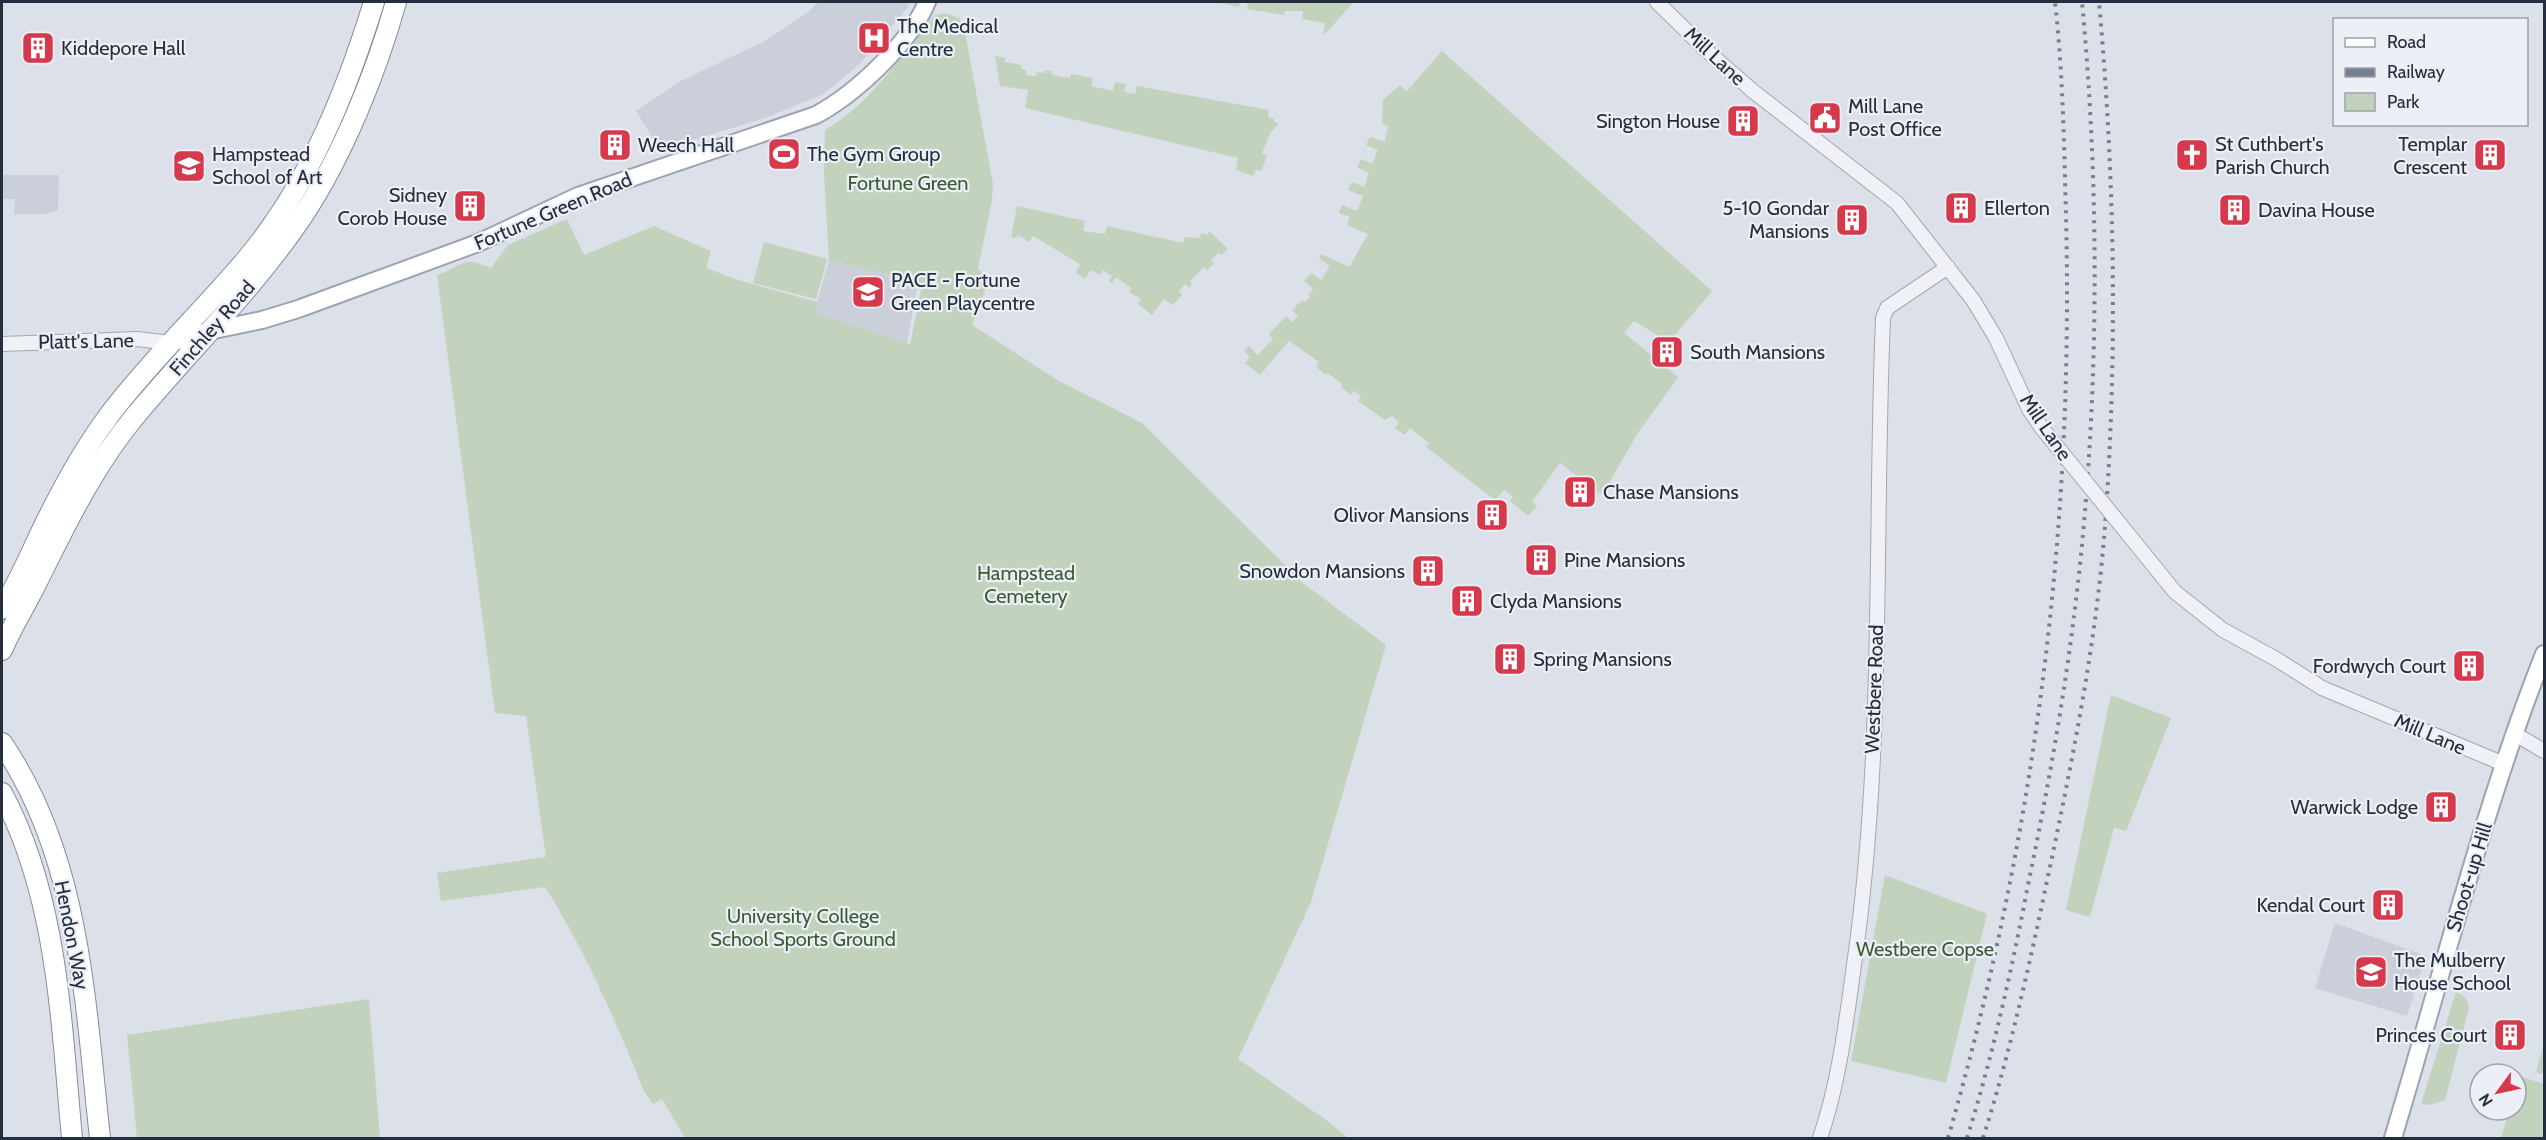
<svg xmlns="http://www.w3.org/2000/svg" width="2546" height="1140" viewBox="0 0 2546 1140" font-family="Cabin,sans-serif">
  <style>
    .built { fill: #cacfda }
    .green { fill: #c2d2bd }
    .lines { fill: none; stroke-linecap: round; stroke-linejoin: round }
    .minor-casing { stroke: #a1a7b2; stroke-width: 16 }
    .major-casing { stroke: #9ba4b4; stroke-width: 20 }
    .highway-casing { stroke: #838d9f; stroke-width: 22 }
    .minor { stroke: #eff1f6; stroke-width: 14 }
    .major { stroke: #fff; stroke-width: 16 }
    .highway { stroke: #fff; stroke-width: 20 }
    .rail { stroke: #757f92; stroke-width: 4; stroke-dasharray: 3 6; stroke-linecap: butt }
    .minor-bridge-casing { stroke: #a1a7b2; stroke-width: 16; stroke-linecap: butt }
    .minor-bridge { stroke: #eff1f6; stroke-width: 14 }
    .labels { text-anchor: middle; stroke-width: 4.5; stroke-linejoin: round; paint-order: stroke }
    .poi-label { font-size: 20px; fill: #252e3f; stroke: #eceff5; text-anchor: start }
    .street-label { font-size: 20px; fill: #252e3f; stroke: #eceff5 }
    .park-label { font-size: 20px; fill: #395b32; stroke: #eceff5 }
  </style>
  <rect width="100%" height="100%" fill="#dce0e8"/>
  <path class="built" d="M 818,2 L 910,2 L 908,7 L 860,64 L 822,95 L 765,118 L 660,150 L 636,111 L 681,81 L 765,41 L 807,13 Z
    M 2,175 L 59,175 L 58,210 L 45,214 L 14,214 L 15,199 L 2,199 Z
    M 829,260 L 918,282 L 907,343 L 814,313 Z
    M 2335,923 L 2426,956 L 2407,1016 L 2315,988 Z"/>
  <path class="green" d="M 1214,2 L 1354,2 L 1323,36 L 1325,23 L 1302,19 L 1303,11 L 1285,11 L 1284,15 L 1247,9 L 1248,3 L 1240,2 L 1239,7 Z
    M 945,13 L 959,18 L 964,27 L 993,184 L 992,200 L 978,268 L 989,280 L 972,325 L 1059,381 L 1142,423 L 1304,584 L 1386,645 L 1311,902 L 1238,1059 L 1326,1120 L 1348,1138 L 685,1138 L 662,1099 L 653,1104 L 644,1091 C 616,1022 585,950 545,887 L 441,901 L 437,873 L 546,857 L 526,716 L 495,713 L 437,275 C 464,266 460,255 491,268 L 508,245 L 567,219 L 584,255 L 654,226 L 711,251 L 706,268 L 741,281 L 817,302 L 815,313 L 910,344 L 922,286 L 918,282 L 829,260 L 824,173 L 825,130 C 873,102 900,56 935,15 Z
    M 1442,51 L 1712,291 L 1669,342 L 1634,321 L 1624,333 L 1678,377 L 1636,436 L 1602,495 L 1560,463 L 1532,502 L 1537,506 L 1528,516 L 1510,501 L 1513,497 L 1504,490 L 1495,500 L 1426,447 L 1429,443 L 1410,428 L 1405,435 L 1395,428 L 1399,422 L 1392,416 L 1385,420 L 1358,401 L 1361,397 L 1354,391 L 1351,395 L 1341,387 L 1343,385 L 1328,373 L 1326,375 L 1316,367 L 1319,362 L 1289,341 L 1260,375 L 1245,363 L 1250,357 L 1244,351 L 1249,346 L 1258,355 L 1273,339 L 1269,334 L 1286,316 L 1292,322 L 1298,316 L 1292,310 L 1302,300 L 1305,302 L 1310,297 L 1308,294 L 1313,289 L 1304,281 L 1311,273 L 1321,280 L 1330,266 L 1319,258 L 1321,254 L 1349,267 L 1368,234 L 1347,225 L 1350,217 L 1339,213 L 1342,205 L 1357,211 L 1363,196 L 1348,190 L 1352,182 L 1364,187 L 1369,173 L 1357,167 L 1361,159 L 1372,164 L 1378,150 L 1366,145 L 1370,137 L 1385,142 L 1388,126 L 1382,123 L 1383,100 L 1400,85 L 1407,91 Z
    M 995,56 L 1005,58 L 1005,62 L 1022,65 L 1021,69 L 1026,70 L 1026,75 L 1036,76 L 1037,72 L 1044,73 L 1045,70 L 1052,71 L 1052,75 L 1070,78 L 1071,74 L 1093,78 L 1091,86 L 1113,91 L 1115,82 L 1126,84 L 1124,92 L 1135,94 L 1137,86 L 1269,110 L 1268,117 L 1274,119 L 1274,122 L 1278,123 L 1278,125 L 1271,132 L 1262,153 L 1267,156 L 1261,171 L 1256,170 L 1253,176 L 1236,170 L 1238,158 L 1025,108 L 1028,90 L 1000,86 Z
    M 1017,206 L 1085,221 L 1083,231 L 1105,234 L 1107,226 L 1183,243 L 1185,237 L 1200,238 L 1201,233 L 1208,235 L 1209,231 L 1228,249 L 1221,255 L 1218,253 L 1211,260 L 1214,263 L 1207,270 L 1204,267 L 1190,281 L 1192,284 L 1189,288 L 1185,284 L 1179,291 L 1182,295 L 1173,305 L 1164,299 L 1152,315 L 1138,304 L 1141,299 L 1129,292 L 1131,288 L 1116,277 L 1112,283 L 1109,281 L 1112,276 L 1103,270 L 1100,275 L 1090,270 L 1085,279 L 1076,273 L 1080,264 L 1033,236 L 1029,242 L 1018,235 L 1016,238 L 1011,237 Z
    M 764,242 L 827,259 L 816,299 L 753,283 Z
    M 2111,695 L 2171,718 L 2126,831 L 2114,828 L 2090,917 L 2066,910 Z
    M 1885,875 L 1987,914 L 1946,1083 L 1851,1061 Z
    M 2456,992 C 2465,995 2467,999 2469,1008 L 2445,1100 L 2429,1105 L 2421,1104 Z
    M 369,999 L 380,1138 L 137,1138 L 127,1035 Z
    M 2544,1042 L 2544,1075 L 2536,1072 Z
    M 2519,1076 L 2544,1084 L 2544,1138 L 2501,1138 L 2509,1110 L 2516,1110 L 2516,1087 Z"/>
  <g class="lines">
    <defs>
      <path id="minor" d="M 1657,2 L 1707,51 L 1754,92 L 1897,203 L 1973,300 L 1996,338 L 2029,409 L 2041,427
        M 2,344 L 137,339 L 171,343
        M 2128,534 L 2175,592 L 2223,630 L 2276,659 L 2322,688 L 2504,764
        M 2515,734 L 2544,751
        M 1820,1138 C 1839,1083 1846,1023 1854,965 C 1885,751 1874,534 1883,318 L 1887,308 L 1948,267"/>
      <path id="major" d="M 171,343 L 209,331 L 262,320 L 298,309 L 478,243 L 578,196 L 816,115 C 855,94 910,43 927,2
        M 2393,1138 C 2442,976 2482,811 2544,654"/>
      <path id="highway" d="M 2,609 C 22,578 34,544 51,512 C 68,478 87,445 110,414 C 151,360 201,313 245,261 C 308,187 346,93 374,2
        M 2,650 C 12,626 26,605 37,582 C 66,524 94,465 136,415 C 191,349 254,288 302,217 C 343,155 376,73 396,2
        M 2,743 C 81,859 85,1004 100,1138
        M 2,793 C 58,898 61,1022 72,1138"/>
    </defs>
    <use href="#minor" class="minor-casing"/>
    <use href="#major" class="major-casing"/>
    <use href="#highway" class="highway-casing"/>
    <use href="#minor" class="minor"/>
    <use href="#major" class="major"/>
    <use href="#highway" class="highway"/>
    <path class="rail" d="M 1948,1138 C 2035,836 2074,530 2066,215 C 2064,144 2063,72 2055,2
      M 1967,1138 C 1994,1052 2013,963 2030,875 C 2052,769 2070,663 2081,555 C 2099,375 2099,182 2082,2
      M 1983,1138 C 2009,1056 2028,971 2046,886 C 2070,772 2094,655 2104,539 C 2118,361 2115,179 2099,2"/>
    <defs>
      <path id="minor-bridge" d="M 2041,427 L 2128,534"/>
    </defs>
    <use href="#minor-bridge" class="minor-bridge-casing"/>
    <use href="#minor-bridge" class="minor-bridge"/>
  </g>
  <defs>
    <symbol id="hospital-square" viewBox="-11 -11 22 22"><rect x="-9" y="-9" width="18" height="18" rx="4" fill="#d6384c" stroke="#eceff5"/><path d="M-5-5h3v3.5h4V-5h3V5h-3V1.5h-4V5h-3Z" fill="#fff"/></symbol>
    <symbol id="building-square" viewBox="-11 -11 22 22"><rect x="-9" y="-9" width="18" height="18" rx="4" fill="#d6384c" stroke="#eceff5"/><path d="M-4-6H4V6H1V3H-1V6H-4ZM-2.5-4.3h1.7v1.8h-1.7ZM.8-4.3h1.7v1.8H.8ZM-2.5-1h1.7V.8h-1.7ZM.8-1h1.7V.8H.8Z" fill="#fff"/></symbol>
    <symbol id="civic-square" viewBox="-11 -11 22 22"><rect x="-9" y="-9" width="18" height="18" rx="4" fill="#d6384c" stroke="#eceff5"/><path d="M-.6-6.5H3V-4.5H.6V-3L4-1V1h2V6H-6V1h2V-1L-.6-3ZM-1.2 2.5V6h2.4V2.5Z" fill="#fff"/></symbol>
    <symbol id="stadium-square" viewBox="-11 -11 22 22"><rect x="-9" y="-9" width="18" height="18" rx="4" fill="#d6384c" stroke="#eceff5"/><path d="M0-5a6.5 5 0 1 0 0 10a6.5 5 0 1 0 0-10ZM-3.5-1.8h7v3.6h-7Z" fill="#fff"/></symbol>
    <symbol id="church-square" viewBox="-11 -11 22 22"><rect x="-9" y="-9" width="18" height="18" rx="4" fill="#d6384c" stroke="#eceff5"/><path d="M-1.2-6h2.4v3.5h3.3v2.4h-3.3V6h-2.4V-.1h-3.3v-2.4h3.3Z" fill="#fff"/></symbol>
    <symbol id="university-square" viewBox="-11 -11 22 22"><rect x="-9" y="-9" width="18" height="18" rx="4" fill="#d6384c" stroke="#eceff5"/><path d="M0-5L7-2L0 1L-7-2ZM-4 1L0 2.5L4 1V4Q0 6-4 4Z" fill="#fff"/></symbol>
    <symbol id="school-square" viewBox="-11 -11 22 22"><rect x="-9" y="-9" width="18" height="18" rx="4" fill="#d6384c" stroke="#eceff5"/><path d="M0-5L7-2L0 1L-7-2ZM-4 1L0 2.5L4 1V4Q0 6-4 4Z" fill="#fff"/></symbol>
  </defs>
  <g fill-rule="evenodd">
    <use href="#hospital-square" x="855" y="19" width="38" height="38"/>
    <use href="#building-square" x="19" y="29" width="38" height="38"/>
    <use href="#civic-square" x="1806" y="99" width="38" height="38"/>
    <use href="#building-square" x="1724" y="102" width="38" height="38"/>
    <use href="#building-square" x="596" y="126" width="38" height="38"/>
    <use href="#stadium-square" x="765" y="135" width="38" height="38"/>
    <use href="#church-square" x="2173" y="136" width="38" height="38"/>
    <use href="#building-square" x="2471" y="136" width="38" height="38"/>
    <use href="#university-square" x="170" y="147" width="38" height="38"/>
    <use href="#building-square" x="451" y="187" width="38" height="38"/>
    <use href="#building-square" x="1942" y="189" width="38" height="38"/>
    <use href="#building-square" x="2216" y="191" width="38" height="38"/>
    <use href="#building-square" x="1833" y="201" width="38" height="38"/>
    <use href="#school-square" x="849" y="273" width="38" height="38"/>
    <use href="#building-square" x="1648" y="333" width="38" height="38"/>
    <use href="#building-square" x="1561" y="473" width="38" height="38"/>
    <use href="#building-square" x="1473" y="496" width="38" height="38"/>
    <use href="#building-square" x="1522" y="541" width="38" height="38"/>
    <use href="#building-square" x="1409" y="552" width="38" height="38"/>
    <use href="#building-square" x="1448" y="582" width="38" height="38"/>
    <use href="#building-square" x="1491" y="640" width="38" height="38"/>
    <use href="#building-square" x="2450" y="647" width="38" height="38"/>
    <use href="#building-square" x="2422" y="788" width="38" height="38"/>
    <use href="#building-square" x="2369" y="886" width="38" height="38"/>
    <use href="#school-square" x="2352" y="953" width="38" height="38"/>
    <use href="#building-square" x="2491" y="1016" width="38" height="38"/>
  </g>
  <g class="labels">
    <g class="poi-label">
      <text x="897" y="33">The Medical<tspan x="897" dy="23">Centre</tspan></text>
      <text x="61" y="55">Kiddepore Hall</text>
      <text x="1848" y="113">Mill Lane<tspan x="1848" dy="23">Post Office</tspan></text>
      <text x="1720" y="128" text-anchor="end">Sington House</text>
      <text x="2215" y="151">St Cuthbert's<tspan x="2215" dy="23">Parish Church</tspan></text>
      <text x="2467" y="151" text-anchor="end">Templar<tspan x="2467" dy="23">Crescent</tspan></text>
      <text x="638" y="152">Weech Hall</text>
      <text x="212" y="161">Hampstead<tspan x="212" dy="23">School of Art</tspan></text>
      <text x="807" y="161">The Gym Group</text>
      <text x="447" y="202" text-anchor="end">Sidney<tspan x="447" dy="23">Corob House</tspan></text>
      <text x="1829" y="215" text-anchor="end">5-10 Gondar<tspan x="1829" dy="23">Mansions</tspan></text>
      <text x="1984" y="215">Ellerton</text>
      <text x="2258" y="217">Davina House</text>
      <text x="891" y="287">PACE - Fortune<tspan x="891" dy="23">Green Playcentre</tspan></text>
      <text x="1690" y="359">South Mansions</text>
      <text x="1603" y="499">Chase Mansions</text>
      <text x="1469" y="522" text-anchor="end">Olivor Mansions</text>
      <text x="1564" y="567">Pine Mansions</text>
      <text x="1405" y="578" text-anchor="end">Snowdon Mansions</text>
      <text x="1490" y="608">Clyda Mansions</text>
      <text x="1533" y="666">Spring Mansions</text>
      <text x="2446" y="673" text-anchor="end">Fordwych Court</text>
      <text x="2418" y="814" text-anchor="end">Warwick Lodge</text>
      <text x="2365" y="912" text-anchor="end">Kendal Court</text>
      <text x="2394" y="967">The Mulberry<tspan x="2394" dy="23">House School</tspan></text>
      <text x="2487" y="1042" text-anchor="end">Princes Court</text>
    </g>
    <g class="street-label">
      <text transform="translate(1715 56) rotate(43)" y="7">Mill Lane</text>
      <text transform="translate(553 211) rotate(-23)" y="7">Fortune Green Road</text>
      <text transform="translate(212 328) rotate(-49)" y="7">Finchley Road</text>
      <text transform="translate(86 341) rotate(-1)" y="7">Platt's Lane</text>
      <text transform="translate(2046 427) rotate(56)" y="7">Mill Lane</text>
      <text transform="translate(1874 689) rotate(-88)" y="7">Westbere Road</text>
      <text transform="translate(2430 734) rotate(23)" y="7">Mill Lane</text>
      <text transform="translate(2469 877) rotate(-73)" y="7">Shoot-up Hill</text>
      <text transform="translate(72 935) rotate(79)" y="7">Hendon Way</text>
    </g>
    <g class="park-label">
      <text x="908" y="190">Fortune Green</text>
      <text x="1026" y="580">Hampstead<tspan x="1026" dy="23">Cemetery</tspan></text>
      <text x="803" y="923">University College<tspan x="803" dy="23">School Sports Ground</tspan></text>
      <text x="1925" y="956">Westbere Copse</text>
    </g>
  </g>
  <rect width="2546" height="1140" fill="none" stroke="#252e3f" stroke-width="6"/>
  <rect x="2333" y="18" width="195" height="108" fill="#eceff5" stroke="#9ca2ac" stroke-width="1.5"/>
  <rect x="2345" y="38" width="30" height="9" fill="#ffffff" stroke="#9ca2ac" stroke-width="1.5"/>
  <text x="2387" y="48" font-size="18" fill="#252e3f">Road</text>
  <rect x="2345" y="68" width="30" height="9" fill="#757f92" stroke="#9ca2ac" stroke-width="1.5"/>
  <text x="2387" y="78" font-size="18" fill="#252e3f">Railway</text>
  <rect x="2345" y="93" width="30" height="18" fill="#c2d2bd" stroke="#9ca2ac" stroke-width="1.5"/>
  <text x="2387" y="108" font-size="18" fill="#252e3f">Park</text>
  <g transform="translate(2498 1092) rotate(237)"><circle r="28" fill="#eceff5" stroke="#9ca2ac" stroke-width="1.5"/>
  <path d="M0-4.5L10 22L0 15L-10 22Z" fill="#d6384c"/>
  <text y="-9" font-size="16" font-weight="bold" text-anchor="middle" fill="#252e3f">N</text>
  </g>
</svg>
